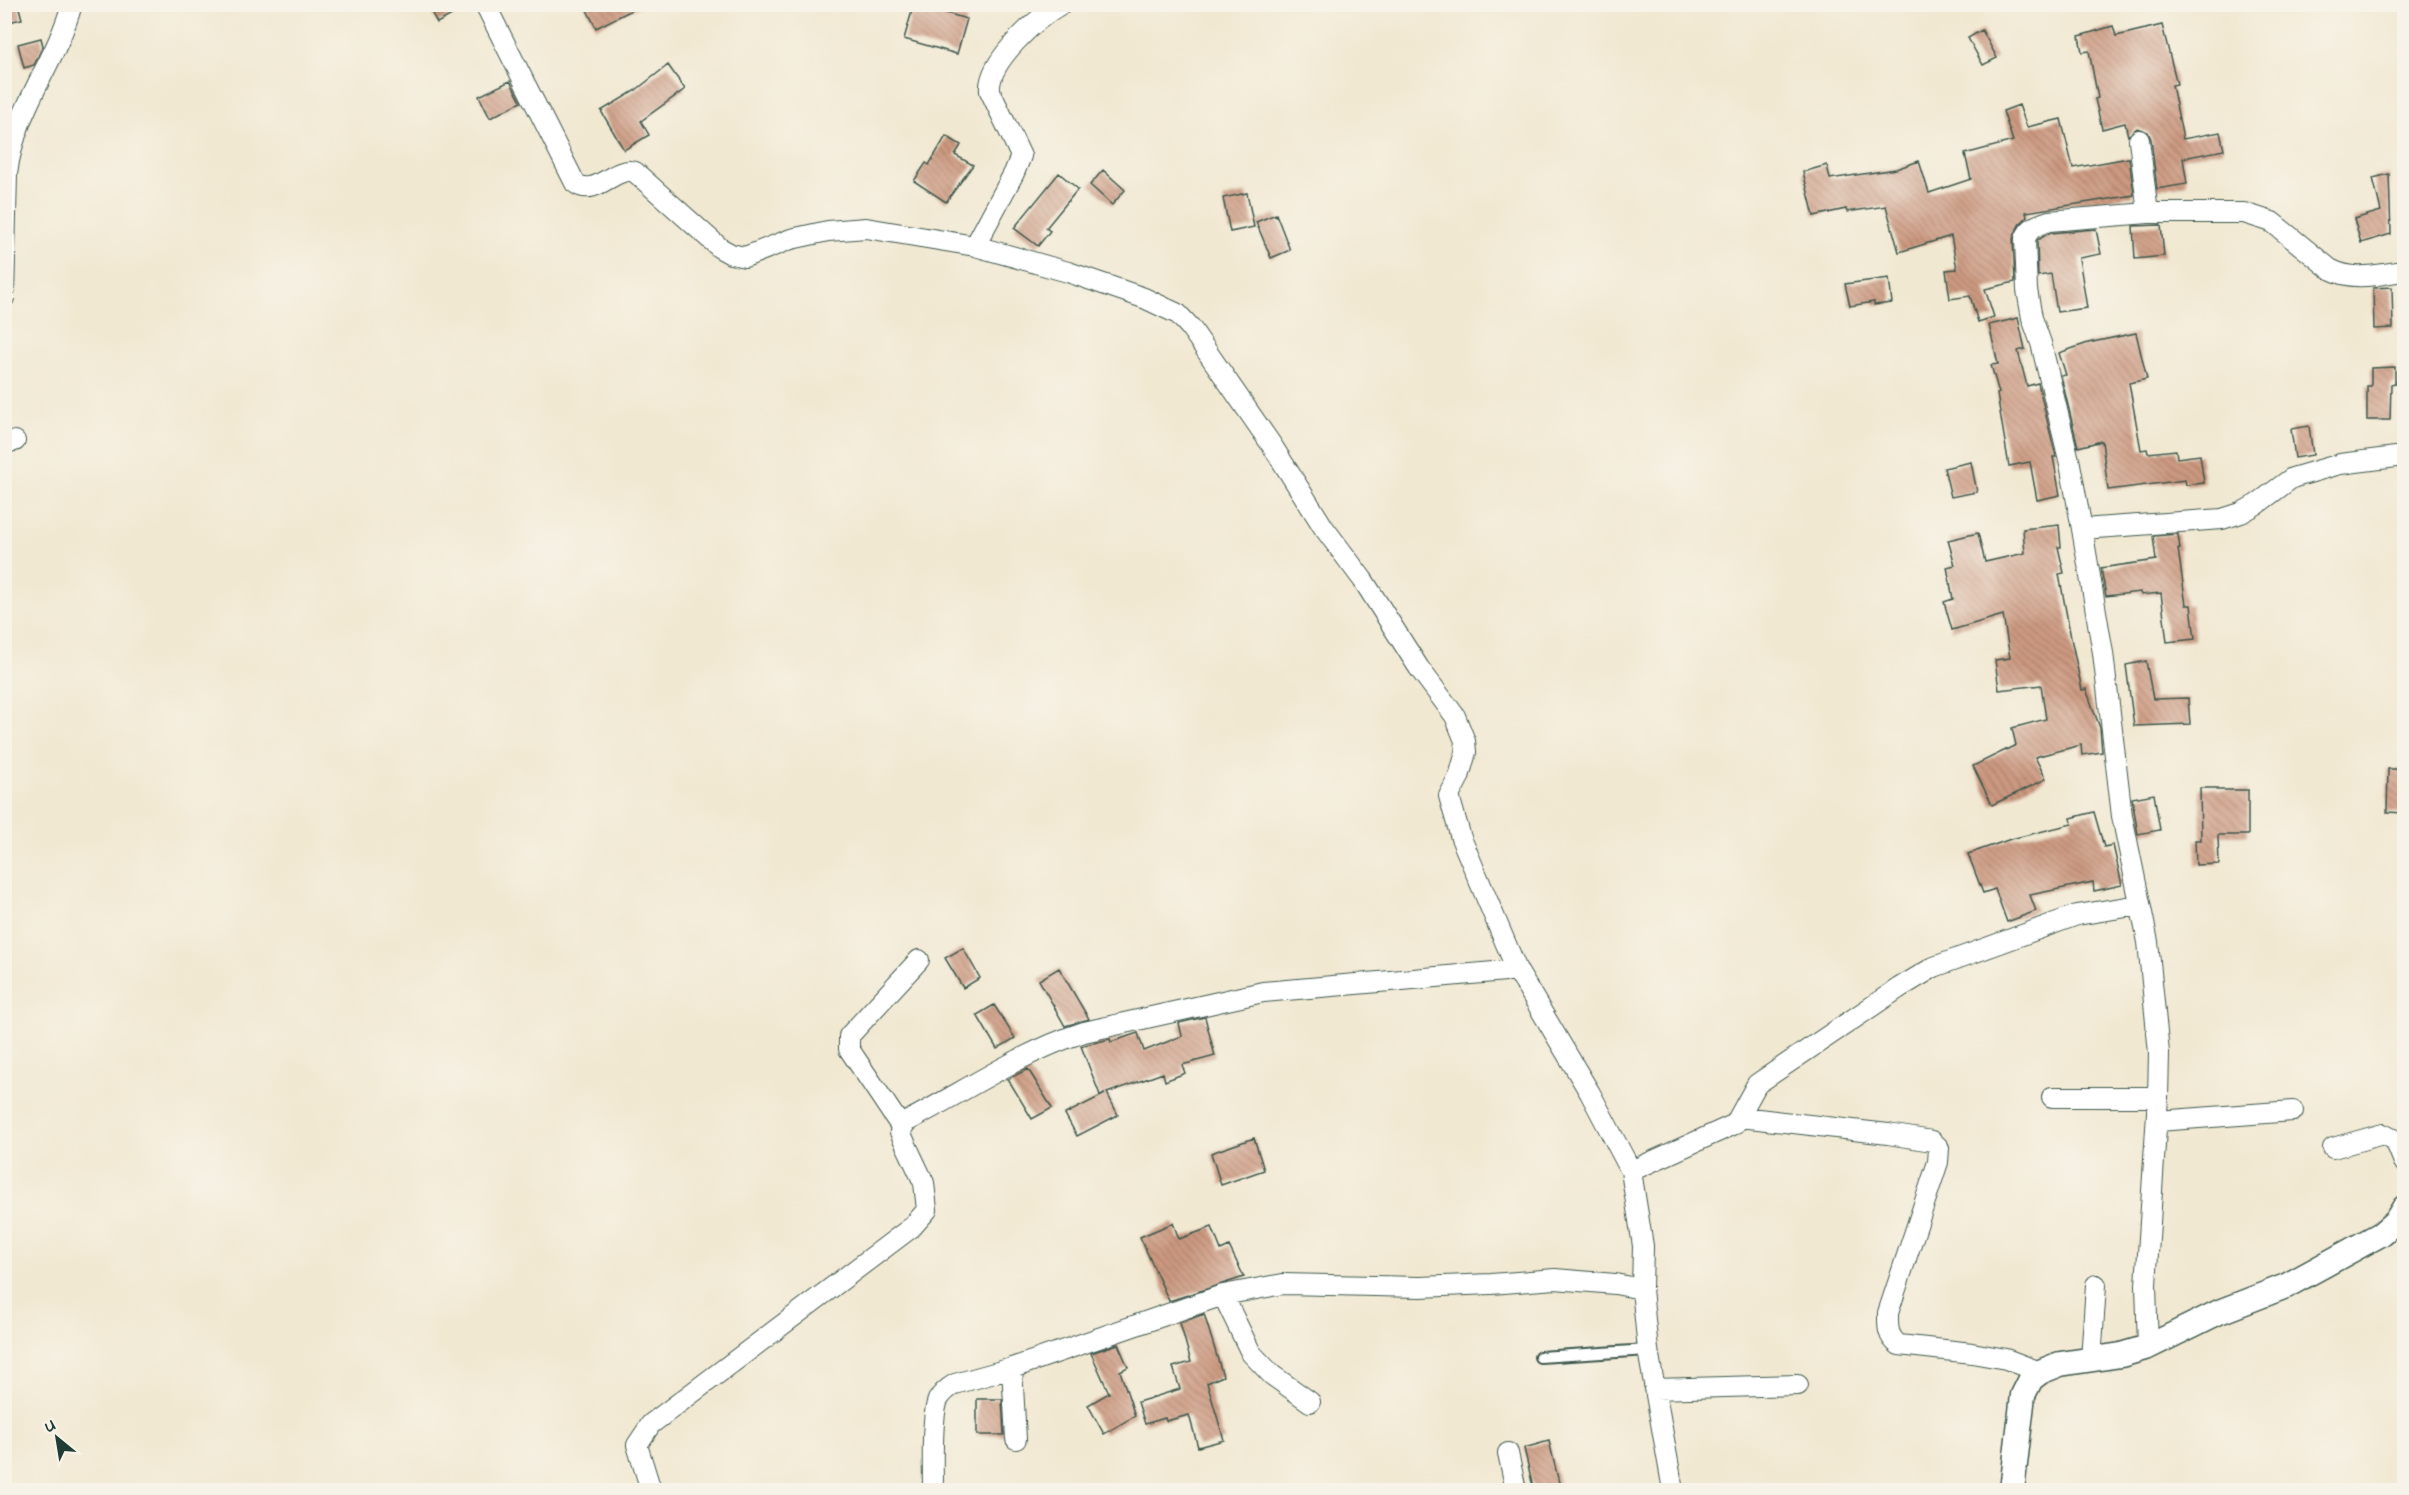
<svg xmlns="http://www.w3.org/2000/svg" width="2409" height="1495" viewBox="0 0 2409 1495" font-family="'Architects Daughter',sans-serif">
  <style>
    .building { fill: url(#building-back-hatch) }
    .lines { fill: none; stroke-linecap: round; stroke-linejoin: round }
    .service-casing { stroke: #3e574c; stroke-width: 14 }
    .minor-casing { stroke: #3e574c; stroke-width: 22 }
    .tertiary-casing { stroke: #3e574c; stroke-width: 27 }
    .service { stroke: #fff; stroke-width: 10 }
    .minor { stroke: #fff; stroke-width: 20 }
    .tertiary { stroke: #fff; stroke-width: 24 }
  </style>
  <defs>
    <pattern id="building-back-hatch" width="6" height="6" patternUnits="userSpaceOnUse" patternTransform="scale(1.5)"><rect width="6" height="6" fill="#cd9980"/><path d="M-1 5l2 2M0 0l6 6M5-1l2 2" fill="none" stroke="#a67e6a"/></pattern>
  </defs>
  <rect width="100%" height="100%" fill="#f7f3e8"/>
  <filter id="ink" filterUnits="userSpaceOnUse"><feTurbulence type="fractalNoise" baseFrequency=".0167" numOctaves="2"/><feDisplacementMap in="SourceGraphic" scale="12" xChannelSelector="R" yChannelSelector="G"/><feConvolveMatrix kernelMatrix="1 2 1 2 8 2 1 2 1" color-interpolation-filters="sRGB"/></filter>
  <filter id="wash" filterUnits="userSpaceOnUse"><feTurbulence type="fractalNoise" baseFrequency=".008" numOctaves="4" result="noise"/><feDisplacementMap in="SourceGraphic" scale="24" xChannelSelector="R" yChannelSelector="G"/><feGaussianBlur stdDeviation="1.35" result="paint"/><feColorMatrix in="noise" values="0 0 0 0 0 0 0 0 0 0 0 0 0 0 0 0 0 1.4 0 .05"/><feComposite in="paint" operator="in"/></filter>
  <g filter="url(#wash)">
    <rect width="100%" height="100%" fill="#f1e8d1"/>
    <g id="blocks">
      <path class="building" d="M 4,4 L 18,4 L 22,19 L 4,23 Z
        M 427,4 L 472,4 L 437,23 Z
        M 584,4 L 644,4 L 596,28 Z
        M 914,4 L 967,19 L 957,54 L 904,39 Z
        M 2162,25 L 2177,84 L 2172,85 L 2183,139 L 2220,132 L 2224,150 L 2183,158 L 2187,184 L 2157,189 L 2151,139 L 2148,132 L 2137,128 L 2128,136 L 2125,123 L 2102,129 L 2095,99 L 2098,98 L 2089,51 L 2082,52 L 2079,36 L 2113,26 L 2116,36 Z
        M 1982,30 L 1997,58 L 1983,65 L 1968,38 Z
        M 41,38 L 43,46 L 34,65 L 24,68 L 18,44 Z
        M 668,65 L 685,89 L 641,121 L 649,135 L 624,150 L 601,111 L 636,90 Z
        M 510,81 L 521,102 L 490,118 L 479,96 Z
        M 2019,105 L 2027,127 L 2061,119 L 2073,168 L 2129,158 L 2134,195 L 2026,212 L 2027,217 L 2019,225 L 2013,239 L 2015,282 L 1985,289 L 1994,317 L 1978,322 L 1970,296 L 1950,299 L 1946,270 L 1957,269 L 1951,236 L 1899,252 L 1886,206 L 1847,212 L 1846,209 L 1814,216 L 1803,172 L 1827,165 L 1830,179 L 1896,169 L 1919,161 L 1929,193 L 1971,179 L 1965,154 L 2013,141 L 2003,111 Z
        M 946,136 L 961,145 L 955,155 L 973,165 L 946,202 L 914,181 L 926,163 L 929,165 Z
        M 1103,170 L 1125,190 L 1112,205 L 1090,185 Z
        M 1059,173 L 1078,189 L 1046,228 L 1050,231 L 1038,246 L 1014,228 Z
        M 2389,174 L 2391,234 L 2361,243 L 2354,219 L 2381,211 L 2373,178 Z
        M 1247,193 L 1254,227 L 1230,232 L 1223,198 Z
        M 1276,214 L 1290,250 L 1271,258 L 1256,222 Z
        M 2161,225 L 2164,256 L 2135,259 L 2133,226 Z
        M 2096,229 L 2101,254 L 2079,258 L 2087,308 L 2057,312 L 2051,274 L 2038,276 L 2037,240 L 2050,233 Z
        M 1889,278 L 1892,303 L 1874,305 L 1874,302 L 1850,306 L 1845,284 Z
        M 2392,287 L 2393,328 L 2374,329 L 2373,288 Z
        M 2018,318 L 2025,349 L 2018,351 L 2027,386 L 2038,383 L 2056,457 L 2053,457 L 2060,495 L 2037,500 L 2030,462 L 2009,466 L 1997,394 L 1999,393 L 1991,365 L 1998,364 L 1989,325 Z
        M 2136,333 L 2147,379 L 2129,383 L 2141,450 L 2147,449 L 2148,453 L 2176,450 L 2177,458 L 2200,455 L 2204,483 L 2186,485 L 2185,480 L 2108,490 L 2102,441 L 2078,447 L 2061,376 L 2066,375 L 2059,353 L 2088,343 Z
        M 2395,367 L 2395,383 L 2391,384 L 2390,420 L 2367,420 L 2367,386 L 2371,386 L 2371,368 Z
        M 2309,426 L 2313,455 L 2295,458 L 2291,429 Z
        M 1971,462 L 1977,492 L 1951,497 L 1944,468 Z
        M 2059,525 L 2061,547 L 2058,547 L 2064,573 L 2059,574 L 2071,638 L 2082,690 L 2086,689 L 2100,728 L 2102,752 L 2082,755 L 2081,745 L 2035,757 L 2046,779 L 1992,805 L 1973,766 L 2016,745 L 2012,728 L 2046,719 L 2041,685 L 1999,690 L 1995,660 L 2010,658 L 2003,615 L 1952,630 L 1944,602 L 1953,599 L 1947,567 L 1955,565 L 1948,540 L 1978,533 L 1985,562 L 2025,553 L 2023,529 Z
        M 2178,534 L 2180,549 L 2178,549 L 2186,605 L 2191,605 L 2195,639 L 2167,642 L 2161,593 L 2141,595 L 2140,592 L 2106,596 L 2101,568 L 2156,560 L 2153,536 Z
        M 2146,661 L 2153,699 L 2188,698 L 2190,724 L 2134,726 L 2126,665 Z
        M 2388,769 L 2404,769 L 2404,813 L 2387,812 Z
        M 2200,788 L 2217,788 L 2217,790 L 2248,790 L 2248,835 L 2218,835 L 2219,864 L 2196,865 L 2195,840 L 2201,840 Z
        M 2154,794 L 2160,830 L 2138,834 L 2132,798 Z
        M 2094,812 L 2104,847 L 2113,845 L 2122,885 L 2094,891 L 2093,882 L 2030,895 L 2036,911 L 2007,922 L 1995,889 L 1983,893 L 1968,854 L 2011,839 L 2072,824 L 2071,818 Z
        M 963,948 L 980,978 L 963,988 L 945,958 Z
        M 1059,968 L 1089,1019 L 1065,1026 L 1039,980 Z
        M 994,1005 L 1015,1038 L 997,1049 L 977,1015 Z
        M 1205,1017 L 1215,1056 L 1182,1065 L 1185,1073 L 1165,1081 L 1163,1073 L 1107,1093 L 1118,1115 L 1077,1136 L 1065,1114 L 1105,1094 L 1100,1095 L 1081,1046 L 1110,1039 L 1111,1042 L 1138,1033 L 1144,1051 L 1182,1036 L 1179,1023 Z
        M 1028,1069 L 1052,1108 L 1032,1119 L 1008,1079 Z
        M 1254,1138 L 1264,1170 L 1221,1185 L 1211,1153 Z
        M 1173,1223 L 1179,1239 L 1212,1227 L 1221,1250 L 1229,1246 L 1244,1277 L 1169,1301 L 1140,1237 Z
        M 1204,1314 L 1223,1376 L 1207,1383 L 1224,1440 L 1198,1447 L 1189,1415 L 1166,1421 L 1165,1418 L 1145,1424 L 1138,1402 L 1180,1389 L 1173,1367 L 1191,1362 L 1180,1323 Z
        M 1118,1344 L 1128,1367 L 1120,1371 L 1135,1416 L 1104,1434 L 1088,1405 L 1109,1393 L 1091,1353 Z
        M 977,1399 L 1002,1399 L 1004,1435 L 977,1435 Z
        M 1549,1441 L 1561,1491 L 1534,1491 L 1524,1448 Z"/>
    </g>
  </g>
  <g filter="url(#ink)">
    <use href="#blocks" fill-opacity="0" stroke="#3e574c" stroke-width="1.5"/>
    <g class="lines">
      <defs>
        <path id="service" d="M 1540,1357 L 1648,1350"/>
        <path id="minor" d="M 485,4 L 575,183 C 596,199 614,165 635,172 L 720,248 L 731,254 L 745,257 L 791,239 L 828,231 L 866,228 L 975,246
          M 1061,4 C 1037,18 987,62 990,91 L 1021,156 L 1014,173 L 975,246 L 1068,272 L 1144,298 L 1178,314 L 1190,327 L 1273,447 L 1324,528 L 1363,580 L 1419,668 L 1455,716 L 1465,741 L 1466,752 L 1459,777 L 1449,796 L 1461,838 L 1517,970 L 1590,1093 L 1631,1171 L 1643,1246 L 1642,1289 L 1648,1350 L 1673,1490
          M 2139,140 L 2148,213
          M 4,298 L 7,174 C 15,108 55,65 72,4
          M 4,443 L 15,441
          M 2082,529 L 2222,519 L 2241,513 L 2257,504 L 2292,478 L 2340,464 L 2404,456
          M 2052,1097 L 2158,1097
          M 1741,1117 L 1888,1134 L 1932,1141 L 1939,1148 L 1938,1162 L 1888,1313 C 1888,1327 1887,1336 1899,1345 L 1972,1353 L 2006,1359 L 2040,1372
          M 2158,1121 L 2293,1111
          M 902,1128 L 849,1049 L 849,1036 L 919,960
          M 2333,1148 L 2383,1134 L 2395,1140 L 2404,1162
          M 1631,1171 L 1735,1124 L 1757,1084 L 1899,988 L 1934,967 L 2077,915 L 2139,905
          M 1223,1295 L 1251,1353 L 1272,1375 L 1310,1402
          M 2148,1347 L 2146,1285 L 2158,1097 L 2159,1053 L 2151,972 L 2148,942 L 2122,816 L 2103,653 L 2082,529 L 2070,464 L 2041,343 L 2032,318 L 2027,290 L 2025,239 C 2029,227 2037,225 2049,221 L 2148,213 L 2244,213 L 2272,222 L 2330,269 C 2354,282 2379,274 2404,271
          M 2091,1360 L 2096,1285
          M 1012,1368 L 1016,1439
          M 1654,1389 L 1798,1385
          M 1508,1453 L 1516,1490
          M 651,1490 L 637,1445 L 651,1424 L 912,1227 L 927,1210 L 924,1183 L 900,1132 L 906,1122 C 965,1091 1020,1053 1084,1032 L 1263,992 L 1517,970
          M 933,1490 C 933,1470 931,1417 938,1400 C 942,1393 948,1388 955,1384 L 1012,1368 L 1223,1295 L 1283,1284 L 1420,1287 L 1491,1284 L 1555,1279 L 1615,1284 L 1642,1289"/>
        <path id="tertiary" d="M 2012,1490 L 2023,1395 L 2031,1379 L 2040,1372 L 2060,1364 L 2121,1355 L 2148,1347 L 2219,1312 L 2286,1286 L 2381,1234 L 2396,1221 L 2404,1208"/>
      </defs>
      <use href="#service" class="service-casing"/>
      <use href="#minor" class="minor-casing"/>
      <use href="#tertiary" class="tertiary-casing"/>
      <use href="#service" class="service"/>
      <use href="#minor" class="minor"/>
      <use href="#tertiary" class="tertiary"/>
    </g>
  </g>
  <rect width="2409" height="1495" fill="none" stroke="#f7f3e8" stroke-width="24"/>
  <g transform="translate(57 1438) rotate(330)" stroke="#f7f3e8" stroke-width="4.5" paint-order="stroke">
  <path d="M0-4.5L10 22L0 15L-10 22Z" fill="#1f3d34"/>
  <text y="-9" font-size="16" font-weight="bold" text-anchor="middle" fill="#1f3d34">U</text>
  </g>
</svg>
